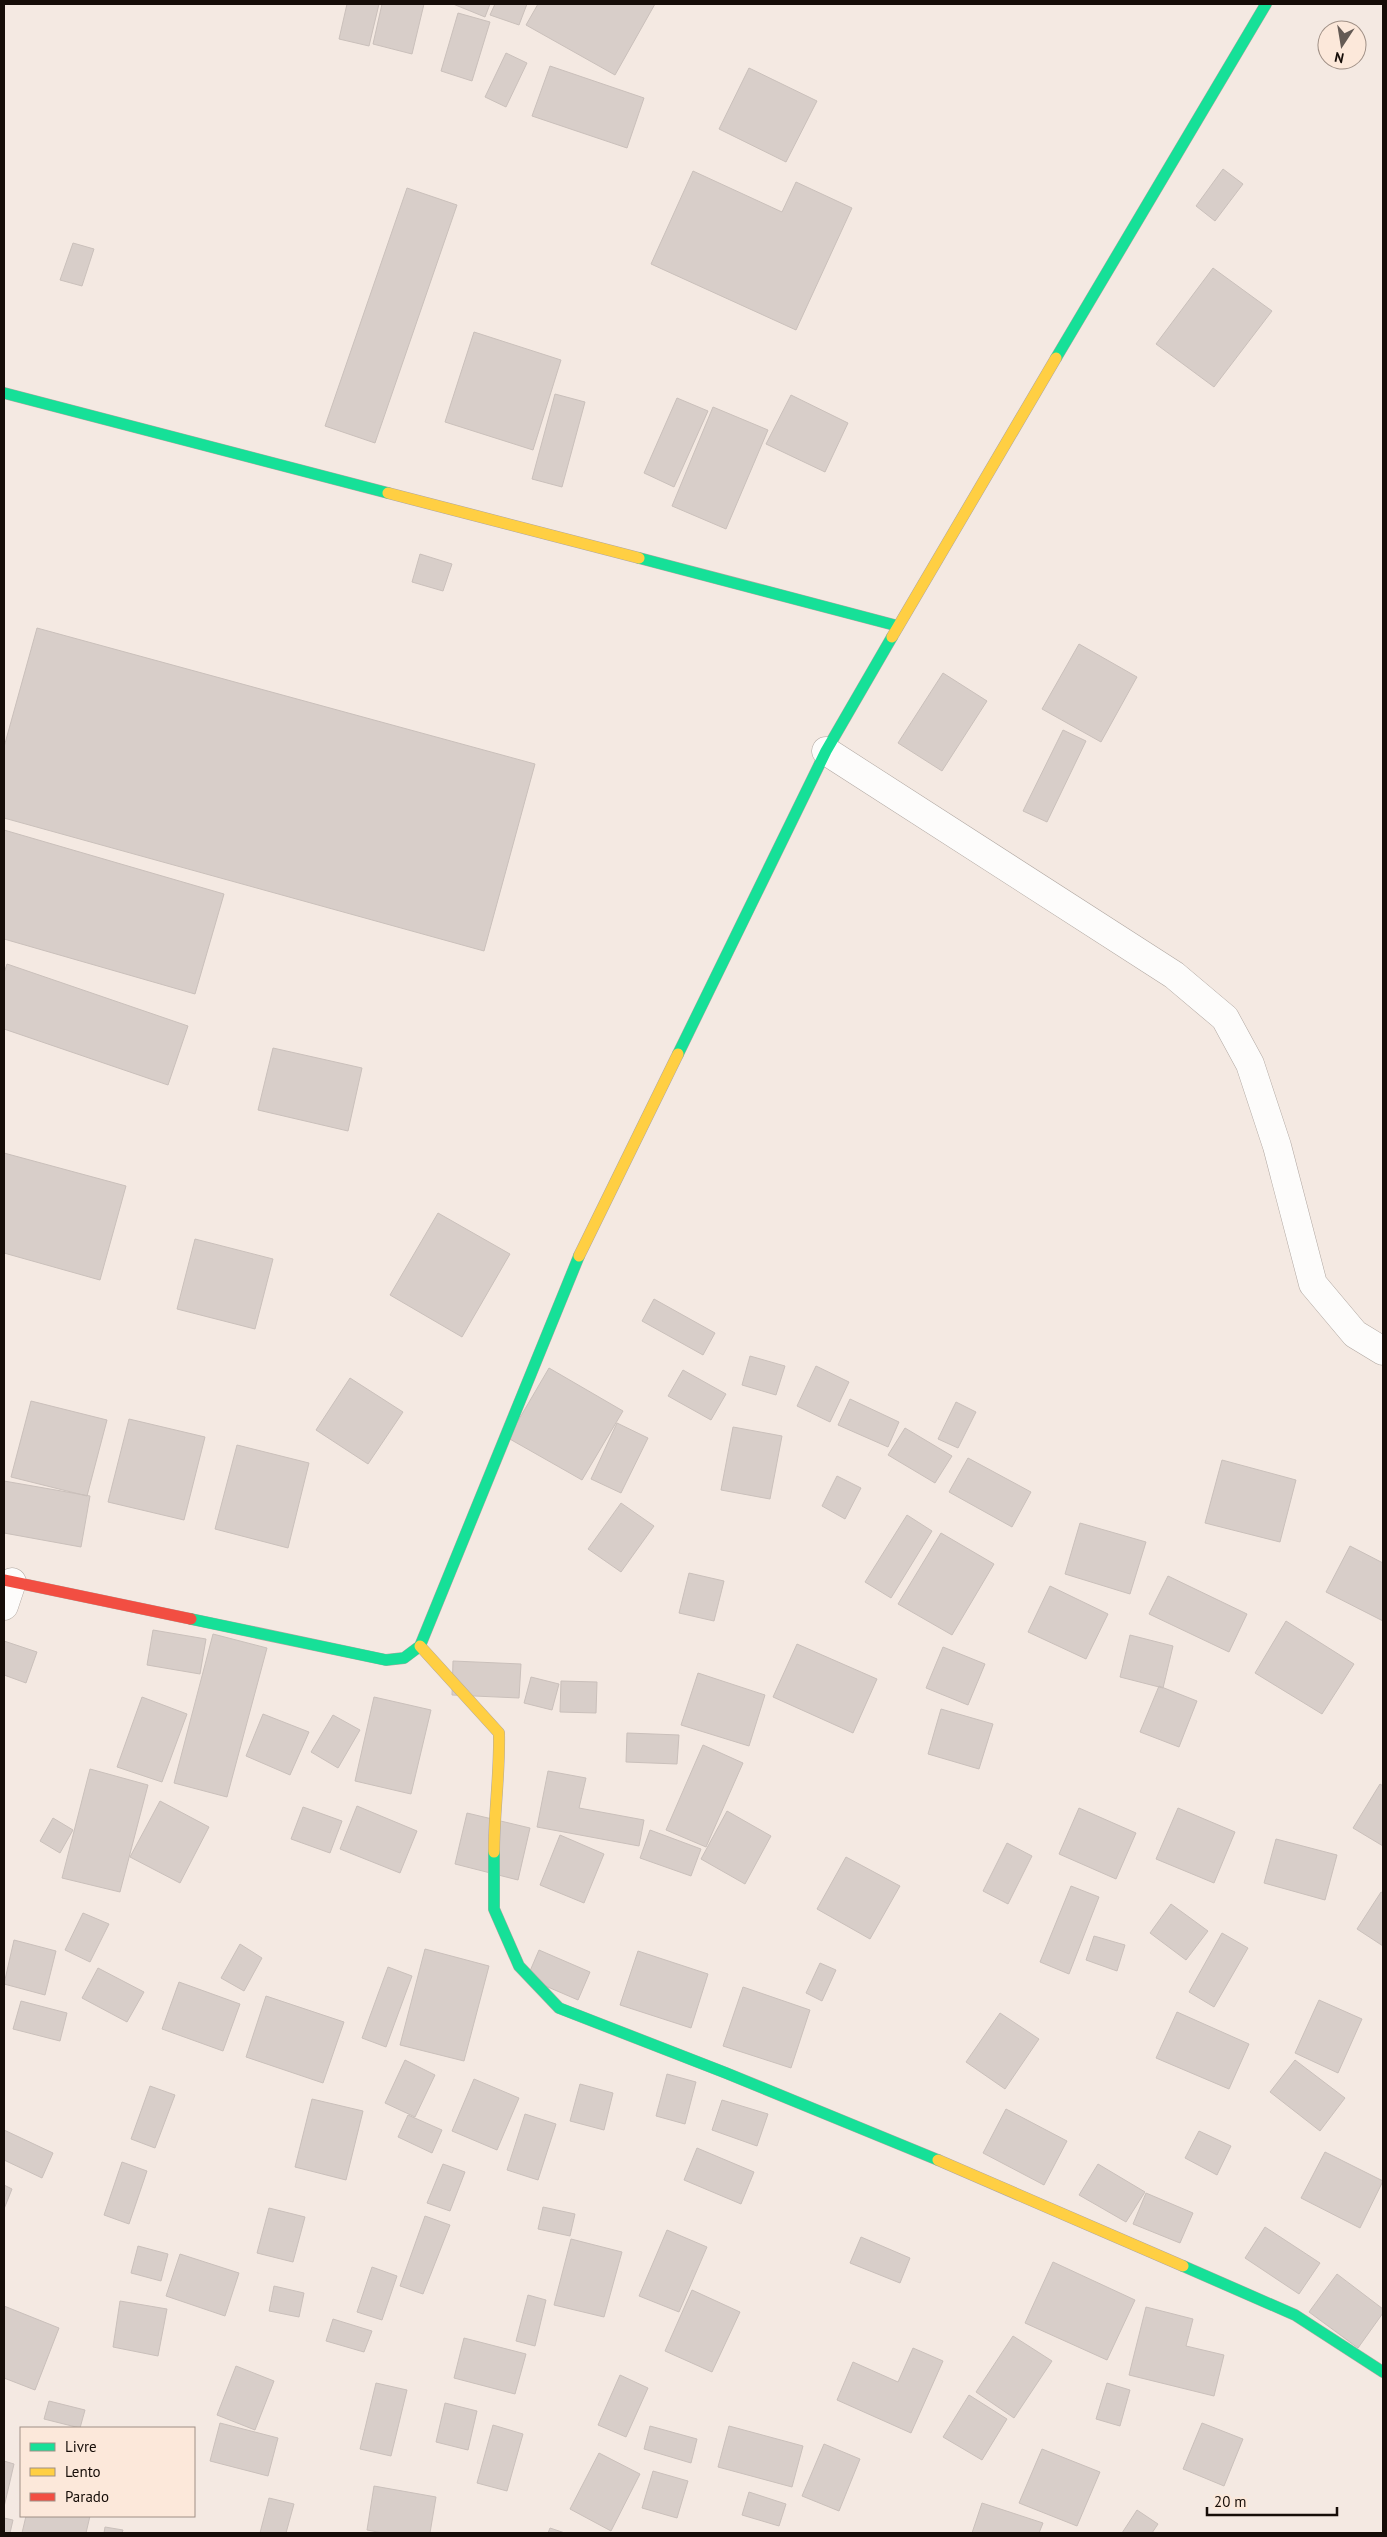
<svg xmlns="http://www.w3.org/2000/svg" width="1387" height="2537" viewBox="0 0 1387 2537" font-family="'PT Sans',sans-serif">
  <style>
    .building { fill: #d8cec9; stroke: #cac0bb }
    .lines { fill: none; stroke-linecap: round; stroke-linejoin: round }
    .street-casing { stroke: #b0a7a1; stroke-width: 29 }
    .fast-casing { stroke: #b0a7a1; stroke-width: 12 }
    .slow-casing { stroke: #b0a7a1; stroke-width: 12 }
    .jam-casing { stroke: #b0a7a1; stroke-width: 12 }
    .street { stroke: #fdfcfb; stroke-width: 28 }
    .fast { stroke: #16e098; stroke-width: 11 }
    .slow { stroke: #ffcf43; stroke-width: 11 }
    .jam { stroke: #f24e42; stroke-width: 11 }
  </style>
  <rect width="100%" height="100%" fill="#f4e9e2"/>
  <path class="building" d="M 347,4 L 379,4 L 369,46 L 339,39 Z
    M 382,4 L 424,4 L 412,54 L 373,44 Z
    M 453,4 L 490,4 L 485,17 Z
    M 495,4 L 527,4 L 519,25 L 490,15 Z
    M 538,4 L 655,4 L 615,75 L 526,25 Z
    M 458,13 L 490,22 L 472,81 L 441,71 Z
    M 506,53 L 527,63 L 506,107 L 485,97 Z
    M 550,66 L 644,98 L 627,148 L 532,116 Z
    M 749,68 L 817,101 L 786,162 L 719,129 Z
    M 1223,169 L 1243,184 L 1215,221 L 1196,206 Z
    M 693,171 L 782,212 L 796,182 L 852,208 L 796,330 L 651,264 Z
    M 407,188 L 457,205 L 375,443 L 325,426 Z
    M 73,243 L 94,249 L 82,286 L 60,280 Z
    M 1213,268 L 1272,311 L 1214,387 L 1156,344 Z
    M 474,332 L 561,360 L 533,450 L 445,422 Z
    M 555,394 L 585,402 L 562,487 L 532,479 Z
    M 791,395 L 848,423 L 825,472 L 766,444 Z
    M 677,398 L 708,411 L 674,487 L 644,473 Z
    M 713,407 L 768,430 L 726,529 L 672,506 Z
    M 420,554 L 452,564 L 443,591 L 412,582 Z
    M 37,628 L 535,764 L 484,951 L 4,818 L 4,747 Z
    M 1079,644 L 1137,677 L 1101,742 L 1042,709 Z
    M 943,673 L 987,701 L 942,771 L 898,743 Z
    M 1063,730 L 1086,741 L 1047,822 L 1023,811 Z
    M 4,830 L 224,894 L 195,994 L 4,939 Z
    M 7,964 L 188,1026 L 168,1085 L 4,1029 L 4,973 Z
    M 273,1048 L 362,1068 L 348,1131 L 258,1110 Z
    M 4,1153 L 126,1186 L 100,1280 L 4,1253 Z
    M 438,1213 L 510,1254 L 462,1337 L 390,1295 Z
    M 195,1239 L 273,1259 L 255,1329 L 177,1309 Z
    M 654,1299 L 715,1333 L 703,1355 L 642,1321 Z
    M 750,1356 L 785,1366 L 776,1395 L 742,1385 Z
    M 816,1366 L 849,1382 L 830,1422 L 797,1406 Z
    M 549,1368 L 623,1411 L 582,1480 L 508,1438 Z
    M 683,1370 L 726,1394 L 711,1420 L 668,1396 Z
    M 350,1378 L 403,1412 L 368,1464 L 316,1430 Z
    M 850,1399 L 899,1422 L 888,1447 L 838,1425 Z
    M 31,1401 L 107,1420 L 87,1496 L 11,1477 Z
    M 956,1402 L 976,1412 L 958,1448 L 938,1439 Z
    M 129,1419 L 205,1437 L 184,1520 L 108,1502 Z
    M 617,1423 L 648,1438 L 621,1493 L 591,1479 Z
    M 733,1427 L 782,1436 L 770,1499 L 721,1490 Z
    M 905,1428 L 952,1456 L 935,1483 L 888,1455 Z
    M 237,1445 L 309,1463 L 288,1548 L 215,1529 Z
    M 968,1458 L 1031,1492 L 1012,1527 L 949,1492 Z
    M 1222,1460 L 1296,1480 L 1280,1542 L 1205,1523 Z
    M 837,1476 L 861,1488 L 845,1519 L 822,1506 Z
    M 4,1481 L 90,1496 L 81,1547 L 4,1533 Z
    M 621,1503 L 654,1526 L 621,1572 L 588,1549 Z
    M 907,1515 L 932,1531 L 891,1598 L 865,1582 Z
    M 1080,1523 L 1146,1542 L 1130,1594 L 1065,1574 Z
    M 941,1533 L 994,1564 L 952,1635 L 898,1604 Z
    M 1350,1546 L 1383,1563 L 1383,1621 L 1326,1592 Z
    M 689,1573 L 724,1581 L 714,1621 L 679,1613 Z
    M 1168,1576 L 1247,1614 L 1229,1652 L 1149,1614 Z
    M 1050,1586 L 1108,1614 L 1086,1659 L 1028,1632 Z
    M 1286,1621 L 1354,1664 L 1322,1714 L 1255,1673 Z
    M 153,1630 L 206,1639 L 200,1674 L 147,1665 Z
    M 213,1634 L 267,1648 L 227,1797 L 174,1783 Z
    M 1130,1635 L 1173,1646 L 1163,1688 L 1120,1677 Z
    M 4,1641 L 37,1652 L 26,1683 L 4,1675 Z
    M 797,1644 L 877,1679 L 853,1733 L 773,1697 Z
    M 943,1647 L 985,1664 L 968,1705 L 926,1688 Z
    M 453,1661 L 521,1664 L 519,1698 L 452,1695 Z
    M 698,1673 L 765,1695 L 749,1746 L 681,1725 Z
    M 531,1677 L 559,1684 L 552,1710 L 524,1703 Z
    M 561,1681 L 597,1682 L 596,1713 L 560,1712 Z
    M 1159,1686 L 1197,1701 L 1179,1747 L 1140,1732 Z
    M 142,1697 L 187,1714 L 162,1782 L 117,1767 Z
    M 374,1697 L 431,1710 L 411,1794 L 355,1781 Z
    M 941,1709 L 993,1724 L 979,1769 L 928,1754 Z
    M 263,1714 L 309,1732 L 290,1775 L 246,1756 Z
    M 333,1715 L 360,1730 L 338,1768 L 311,1752 Z
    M 627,1733 L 679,1735 L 677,1764 L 626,1762 Z
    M 703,1745 L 743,1763 L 706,1847 L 666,1830 Z
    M 90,1769 L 148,1785 L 120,1892 L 62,1878 Z
    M 548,1771 L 586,1778 L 579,1808 L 644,1820 L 639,1846 L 537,1827 Z
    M 1380,1784 L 1383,1786 L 1383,1846 L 1353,1828 Z
    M 160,1801 L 209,1827 L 180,1883 L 130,1857 Z
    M 357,1806 L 417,1831 L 400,1873 L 340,1849 Z
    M 303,1807 L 342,1821 L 330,1853 L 291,1839 Z
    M 1079,1808 L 1136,1833 L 1116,1879 L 1059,1854 Z
    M 1178,1808 L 1235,1832 L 1214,1883 L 1156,1859 Z
    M 727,1811 L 771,1836 L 745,1884 L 701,1859 Z
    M 467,1813 L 530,1828 L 518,1880 L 455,1864 Z
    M 53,1818 L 73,1830 L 60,1853 L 40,1841 Z
    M 650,1830 L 701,1849 L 691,1876 L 640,1858 Z
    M 560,1835 L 604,1854 L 584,1903 L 540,1885 Z
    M 1276,1839 L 1337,1855 L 1325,1900 L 1264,1883 Z
    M 1007,1843 L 1032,1856 L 1008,1904 L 983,1891 Z
    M 846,1857 L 900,1886 L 870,1939 L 817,1909 Z
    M 1071,1886 L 1099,1897 L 1069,1974 L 1040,1962 Z
    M 1381,1892 L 1383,1893 L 1383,1946 L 1357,1929 Z
    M 1171,1904 L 1208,1931 L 1186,1960 L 1150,1933 Z
    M 83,1913 L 109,1924 L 90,1962 L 65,1950 Z
    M 1222,1933 L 1248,1948 L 1214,2007 L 1189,1992 Z
    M 1094,1936 L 1125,1945 L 1117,1971 L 1086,1960 Z
    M 14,1940 L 56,1951 L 45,1995 L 4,1984 Z
    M 240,1944 L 262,1958 L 244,1991 L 221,1978 Z
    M 425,1949 L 489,1966 L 464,2061 L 400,2045 Z
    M 539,1950 L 590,1972 L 578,2000 L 527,1978 Z
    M 638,1951 L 708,1974 L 691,2028 L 620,2005 Z
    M 820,1963 L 836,1970 L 822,2001 L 806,1993 Z
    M 388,1967 L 412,1976 L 386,2047 L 362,2038 Z
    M 98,1968 L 144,1992 L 127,2022 L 82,1998 Z
    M 179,1982 L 240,2004 L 223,2051 L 162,2029 Z
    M 743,1987 L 810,2010 L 791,2068 L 723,2046 Z
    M 266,1996 L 344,2022 L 323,2083 L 246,2057 Z
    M 1319,2000 L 1362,2019 L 1338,2073 L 1295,2053 Z
    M 21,2001 L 67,2013 L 60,2041 L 13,2029 Z
    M 1177,2012 L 1249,2044 L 1229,2089 L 1156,2058 Z
    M 1000,2013 L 1039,2039 L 1005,2089 L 966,2062 Z
    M 405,2060 L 435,2075 L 415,2117 L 385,2103 Z
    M 1295,2060 L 1345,2098 L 1320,2131 L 1270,2092 Z
    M 667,2074 L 696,2082 L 685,2124 L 656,2116 Z
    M 474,2079 L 519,2098 L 497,2150 L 452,2131 Z
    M 580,2084 L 613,2093 L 604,2130 L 570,2121 Z
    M 150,2086 L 175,2095 L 155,2148 L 131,2139 Z
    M 312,2099 L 363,2111 L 346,2180 L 295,2167 Z
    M 722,2100 L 768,2114 L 757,2146 L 712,2130 Z
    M 1006,2109 L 1067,2141 L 1044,2185 L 983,2153 Z
    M 525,2114 L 556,2124 L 538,2180 L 507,2170 Z
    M 408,2115 L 442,2130 L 432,2153 L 398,2137 Z
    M 4,2130 L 53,2153 L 42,2178 L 4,2160 Z
    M 1199,2131 L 1231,2146 L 1217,2175 L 1185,2158 Z
    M 697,2148 L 754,2172 L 741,2204 L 684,2180 Z
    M 1325,2152 L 1383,2181 L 1360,2228 L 1301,2198 Z
    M 122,2162 L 147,2171 L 129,2224 L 104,2215 Z
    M 443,2164 L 465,2172 L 450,2211 L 427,2203 Z
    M 1098,2164 L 1145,2192 L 1126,2222 L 1079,2195 Z
    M 4,2185 L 12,2189 L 4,2209 Z
    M 1146,2193 L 1193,2213 L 1180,2243 L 1133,2224 Z
    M 543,2207 L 575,2214 L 570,2236 L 538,2229 Z
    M 269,2208 L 305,2217 L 293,2262 L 257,2253 Z
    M 425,2216 L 450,2225 L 423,2294 L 400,2286 Z
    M 1265,2227 L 1320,2263 L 1299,2294 L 1245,2258 Z
    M 667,2230 L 707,2247 L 679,2312 L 639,2296 Z
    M 861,2237 L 910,2258 L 900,2283 L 850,2263 Z
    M 571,2239 L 622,2252 L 604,2317 L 554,2305 Z
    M 138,2246 L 168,2254 L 161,2281 L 131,2273 Z
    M 180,2254 L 239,2273 L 225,2316 L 166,2296 Z
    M 1053,2262 L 1135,2300 L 1107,2360 L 1025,2323 Z
    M 372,2267 L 397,2276 L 382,2320 L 357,2312 Z
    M 1337,2274 L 1383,2309 L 1383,2313 L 1358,2348 L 1309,2312 Z
    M 274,2286 L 304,2293 L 299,2317 L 269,2311 Z
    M 692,2290 L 740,2312 L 712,2372 L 665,2351 Z
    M 528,2295 L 546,2300 L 535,2346 L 516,2341 Z
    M 120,2301 L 167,2309 L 158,2356 L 113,2347 Z
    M 4,2306 L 59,2328 L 35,2390 L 4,2378 Z
    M 1146,2307 L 1193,2319 L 1186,2346 L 1224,2355 L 1214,2396 L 1129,2375 Z
    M 333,2319 L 372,2331 L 364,2352 L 326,2341 Z
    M 1013,2336 L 1052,2361 L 1014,2418 L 976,2392 Z
    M 464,2338 L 526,2354 L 515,2394 L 454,2378 Z
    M 913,2348 L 943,2361 L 911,2433 L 837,2400 L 853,2362 L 898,2382 Z
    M 236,2366 L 274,2381 L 255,2430 L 217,2415 Z
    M 620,2375 L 648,2388 L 626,2437 L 598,2425 Z
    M 376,2383 L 407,2390 L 391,2456 L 360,2449 Z
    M 1107,2383 L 1130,2390 L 1120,2426 L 1096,2419 Z
    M 969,2395 L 1007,2419 L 982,2460 L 943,2437 Z
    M 49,2401 L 85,2410 L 80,2428 L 44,2419 Z
    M 445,2403 L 477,2411 L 468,2450 L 436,2442 Z
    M 220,2423 L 278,2438 L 268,2476 L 210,2461 Z
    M 1202,2423 L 1243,2439 L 1224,2486 L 1183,2469 Z
    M 493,2425 L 523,2434 L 507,2491 L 477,2483 Z
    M 650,2426 L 697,2439 L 691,2463 L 644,2449 Z
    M 729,2426 L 803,2446 L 792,2487 L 718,2467 Z
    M 824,2444 L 860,2459 L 839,2511 L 802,2496 Z
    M 1042,2449 L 1100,2472 L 1077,2526 L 1019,2503 Z
    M 599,2453 L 640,2474 L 611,2531 L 570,2509 Z
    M 4,2461 L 14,2464 L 4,2507 Z
    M 653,2471 L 688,2481 L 677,2518 L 642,2508 Z
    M 374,2486 L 436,2497 L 430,2533 L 383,2533 L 367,2530 Z
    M 749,2492 L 786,2504 L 779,2526 L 742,2515 Z
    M 269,2498 L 294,2504 L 286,2533 L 260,2533 Z
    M 982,2503 L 1043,2523 L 1039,2533 L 972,2533 Z
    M 1137,2510 L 1158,2524 L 1152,2533 L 1122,2533 Z
    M 26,2516 L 90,2516 L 86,2533 L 22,2533 Z
    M 4,2518 L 13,2520 L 10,2533 L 4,2533 Z
    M 105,2527 L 123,2530 L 122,2533 L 104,2533 Z
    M 550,2528 L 565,2533 L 548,2533 Z"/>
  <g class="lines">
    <defs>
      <path id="street" d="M 826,751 L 1174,975 L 1225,1018 L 1250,1064 L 1277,1146 L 1313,1284 L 1355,1334 L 1383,1351
        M 4,1606 L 12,1582"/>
      <path id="fast" d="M 1056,358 L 1266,4
        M 4,393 L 388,493
        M 639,558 L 898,626
        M 678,1054 L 826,751 L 892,637
        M 191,1619 L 386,1660 L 404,1658 L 420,1646 L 579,1256
        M 494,1852 L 494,1909 L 519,1966 L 559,2008 L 726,2073 L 938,2160
        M 1183,2266 L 1295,2315 L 1383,2372"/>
      <path id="slow" d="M 388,493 L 639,558
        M 892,637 L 1056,358
        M 579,1256 L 678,1054
        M 420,1646 L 499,1733 C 500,1773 494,1812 494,1852
        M 938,2160 L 1183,2266"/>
      <path id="jam" d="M 4,1580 L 191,1619"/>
    </defs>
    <use href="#street" class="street-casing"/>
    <use href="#fast" class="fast-casing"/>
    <use href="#slow" class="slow-casing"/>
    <use href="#jam" class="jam-casing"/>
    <use href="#street" class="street"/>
    <use href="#fast" class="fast"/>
    <use href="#slow" class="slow"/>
    <use href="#jam" class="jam"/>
  </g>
  <rect width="1387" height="2537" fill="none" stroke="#160d08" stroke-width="10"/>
  <rect x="20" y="2427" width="175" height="90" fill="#fce8da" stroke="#a09086"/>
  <rect x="30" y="2443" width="25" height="8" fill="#16e098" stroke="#a09086"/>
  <text x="65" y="2452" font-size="15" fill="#160d08">Livre</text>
  <rect x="30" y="2468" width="25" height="8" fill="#ffcf43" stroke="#a09086"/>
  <text x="65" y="2477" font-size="15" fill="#160d08">Lento</text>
  <rect x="30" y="2493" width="25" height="8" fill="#f24e42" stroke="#a09086"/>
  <text x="65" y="2502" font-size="15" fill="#160d08">Parado</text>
  <g transform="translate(1342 45) rotate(192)"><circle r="24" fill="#fce8da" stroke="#a09086"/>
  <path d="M0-4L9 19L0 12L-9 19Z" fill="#645a54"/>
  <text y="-8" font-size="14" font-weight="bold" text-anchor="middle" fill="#160d08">N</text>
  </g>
  <path d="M1207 2507v8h130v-8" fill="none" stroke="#160d08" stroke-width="2.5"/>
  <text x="1214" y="2507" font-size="15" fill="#160d08" stroke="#fce8da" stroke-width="4" paint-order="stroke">20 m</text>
</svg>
